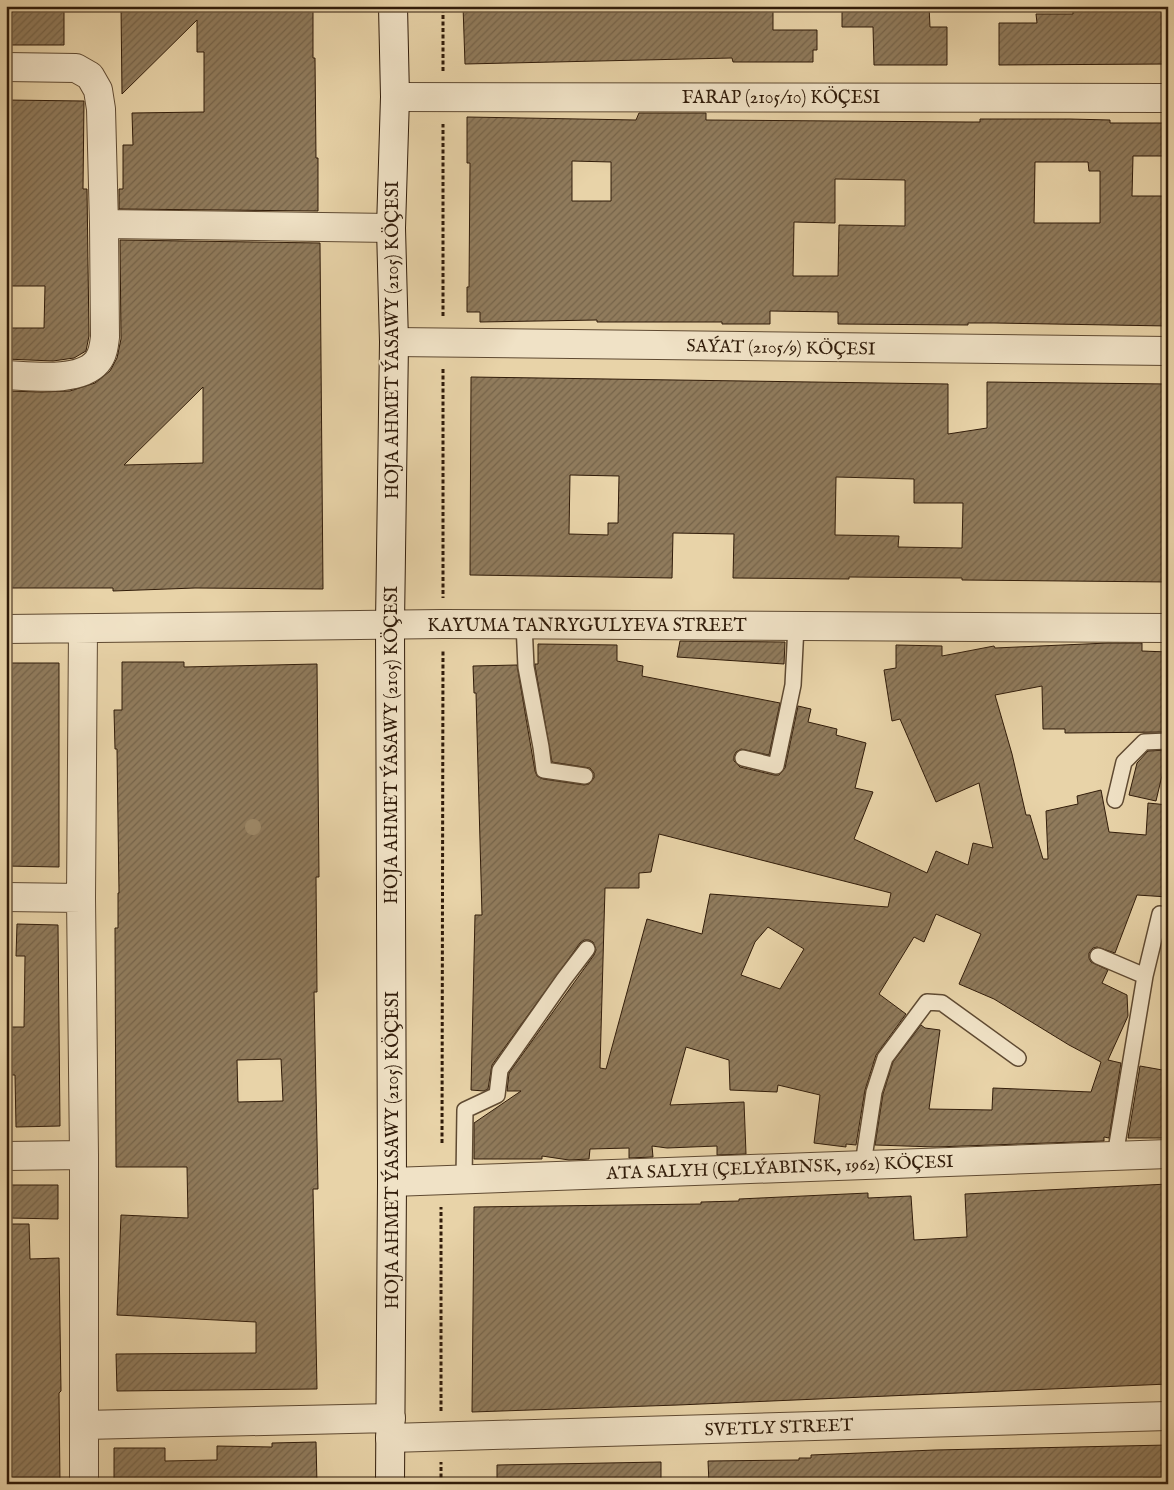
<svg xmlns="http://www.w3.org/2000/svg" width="1174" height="1490" viewBox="0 0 1174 1490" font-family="'IM FELL English',serif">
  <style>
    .building { fill: url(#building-hatch); stroke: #311c0a; fill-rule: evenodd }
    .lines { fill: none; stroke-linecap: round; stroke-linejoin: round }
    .lane-casing { stroke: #5f4a32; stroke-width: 18 }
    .street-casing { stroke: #5f4a32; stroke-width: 30 }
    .secondary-casing { stroke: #311c0a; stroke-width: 30 }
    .path { stroke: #311c0a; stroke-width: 3; stroke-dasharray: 4 2.5; stroke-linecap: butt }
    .lane { stroke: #f0e2c6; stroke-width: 15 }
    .street { stroke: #f0e2c6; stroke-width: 28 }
    .secondary { stroke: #f0e2c6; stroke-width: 28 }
    .tree { fill: #9d8867 }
    .labels { text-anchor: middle; stroke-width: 4; stroke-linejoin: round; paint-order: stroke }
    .street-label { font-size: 18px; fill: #311c0a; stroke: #f0e2c6 }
  </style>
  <defs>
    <pattern id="building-hatch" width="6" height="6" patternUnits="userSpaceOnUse" patternTransform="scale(1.25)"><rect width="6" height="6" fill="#907b5c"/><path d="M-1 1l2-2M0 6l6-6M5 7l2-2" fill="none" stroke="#76644a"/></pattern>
  </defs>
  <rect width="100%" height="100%" fill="#e8d3a8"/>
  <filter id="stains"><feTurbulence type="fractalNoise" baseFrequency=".004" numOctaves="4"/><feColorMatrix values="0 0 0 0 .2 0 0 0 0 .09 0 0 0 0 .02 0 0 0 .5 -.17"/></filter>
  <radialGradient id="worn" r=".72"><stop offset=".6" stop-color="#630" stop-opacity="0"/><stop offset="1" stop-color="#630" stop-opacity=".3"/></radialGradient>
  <path class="building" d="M 6,6 L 64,6 L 64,45 L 6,45 Z
    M 121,6 L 313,6 L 313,58 L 315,58 L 316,158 L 318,158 L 318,211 L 119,209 L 119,189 L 123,189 L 123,145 L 133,145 L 132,113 L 204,112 L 204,52 L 197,52 L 197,20 L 122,94 Z
    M 463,6 L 578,6 L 578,8 L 583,8 L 709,6 L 709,12 L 750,12 L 750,6 L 773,6 L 773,30 L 817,30 L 817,50 L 813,50 L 813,62 L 733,62 L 732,58 L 465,64 Z
    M 842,6 L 929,6 L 930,27 L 947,27 L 947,65 L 874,65 L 873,27 L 842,27 Z
    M 1073,6 L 1168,6 L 1168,64 L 999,65 L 999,23 L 1037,23 L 1036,14 L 1073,14 Z
    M 6,100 L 84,101 L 83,189 L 87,189 L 89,336 L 86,351 L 74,358 L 53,361 L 6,359 L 6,328 L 44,328 L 45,286 L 6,286 Z
    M 639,113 L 706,113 L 706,120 L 969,122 L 980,122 L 980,119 L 1070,119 L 1110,120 L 1110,123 L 1168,123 L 1168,156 L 1133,156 L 1132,196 L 1165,196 L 1166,223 L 1168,224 L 1168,326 L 994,323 L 968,323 L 968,325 L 838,324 L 838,312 L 770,311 L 770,324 L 722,324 L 722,322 L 597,322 L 597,320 L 480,322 L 480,312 L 467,312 L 467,287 L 469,287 L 470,163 L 467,163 L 467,117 L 636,120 ZM 572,161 L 611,162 L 611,201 L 572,201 ZM 1035,162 L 1088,162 L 1089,171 L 1100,171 L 1100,223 L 1034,223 ZM 835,179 L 905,180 L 905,226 L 839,225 L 838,276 L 793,276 L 794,222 L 835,223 Z
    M 120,240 L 320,243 L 323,589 L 195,588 L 113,591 L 113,588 L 6,588 L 6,391 L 41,392 L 70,391 L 95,383 L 110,371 L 117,358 L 121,339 ZM 203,387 L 203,463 L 124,465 Z
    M 471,377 L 948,384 L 948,434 L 987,428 L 987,382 L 1168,384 L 1168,582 L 962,580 L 962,578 L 849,577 L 849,579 L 733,578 L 734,534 L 673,533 L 672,578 L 470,575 ZM 570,475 L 619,476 L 618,523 L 608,523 L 608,535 L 569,534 ZM 836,477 L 914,479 L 914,503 L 963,503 L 962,548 L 898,547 L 899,536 L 835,535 Z
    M 680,641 L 785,642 L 784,664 L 677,657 Z
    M 1108,643 L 1142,643 L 1142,651 L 1168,652 L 1168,732 L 1065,733 L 1065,729 L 1043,729 L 1042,686 L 995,695 L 1012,754 L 1026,815 L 1030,815 L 1043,859 L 1048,859 L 1046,811 L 1078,804 L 1077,796 L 1101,790 L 1109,832 L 1146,835 L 1148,803 L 1168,805 L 1168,897 L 1137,895 L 1115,953 L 1097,947 L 1093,948 L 1089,953 L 1089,958 L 1091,962 L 1108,970 L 1102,983 L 1127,995 L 1128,1016 L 1108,1060 L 1121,1063 L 1109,1138 L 1104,1137 L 1104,1141 L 935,1147 L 875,1145 L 883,1094 L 893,1062 L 921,1025 L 925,1028 L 940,1030 L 929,1109 L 992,1110 L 993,1088 L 1091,1092 L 1101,1062 L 1069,1045 L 994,999 L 959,984 L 981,934 L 936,914 L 924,942 L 914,937 L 879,994 L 906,1014 L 876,1055 L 865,1090 L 856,1145 L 846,1144 L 846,1147 L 814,1143 L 820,1095 L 778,1085 L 777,1092 L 730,1090 L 729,1060 L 686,1047 L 670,1105 L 744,1102 L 746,1154 L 717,1155 L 717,1146 L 667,1148 L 652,1146 L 653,1157 L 629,1158 L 629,1148 L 590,1149 L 589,1159 L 569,1160 L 542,1156 L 542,1159 L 474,1159 L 474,1123 L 521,1091 L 507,1091 L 509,1073 L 594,955 L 596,950 L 593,942 L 589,940 L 584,940 L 580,943 L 492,1065 L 488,1089 L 484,1091 L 471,1090 L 475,915 L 482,915 L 476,693 L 474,693 L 473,666 L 517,665 L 535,771 L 537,776 L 543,779 L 584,785 L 589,784 L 594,778 L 594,773 L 590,768 L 552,762 L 535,666 L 535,664 L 538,664 L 538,644 L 617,645 L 617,661 L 643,666 L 642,676 L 780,703 L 769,755 L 741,749 L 736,752 L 734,756 L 734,761 L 740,767 L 774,775 L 779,775 L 785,768 L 798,706 L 811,709 L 808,722 L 837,729 L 836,735 L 866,743 L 855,788 L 873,792 L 854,839 L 927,873 L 936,851 L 968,865 L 973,843 L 993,848 L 979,783 L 936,802 L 900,719 L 892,721 L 884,670 L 896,668 L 896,645 L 942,646 L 942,656 L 994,646 L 995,648 ZM 659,834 L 891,893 L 888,907 L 710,894 L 702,934 L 647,919 L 606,1069 L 600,1068 L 605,888 L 639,888 L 639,873 L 651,872 ZM 768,927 L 804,949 L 780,989 L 741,975 L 755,942 Z
    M 122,662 L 184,662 L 184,667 L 317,664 L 319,877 L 316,877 L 317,992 L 314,992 L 318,1189 L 313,1189 L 317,1389 L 117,1391 L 116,1354 L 256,1353 L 256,1322 L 117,1315 L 121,1215 L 188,1218 L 187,1167 L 116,1167 L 115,928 L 118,928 L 118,893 L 119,893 L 117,749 L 115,749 L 114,710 L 122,710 ZM 281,1059 L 283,1101 L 238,1102 L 237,1060 Z
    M 6,663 L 59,663 L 59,867 L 6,866 Z
    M 1168,750 L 1156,801 L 1129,795 L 1137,763 L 1148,751 Z
    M 17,924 L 58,925 L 60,1126 L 16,1127 L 15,1075 L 6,1075 L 6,1027 L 24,1027 L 25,956 L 16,956 Z
    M 1140,1066 L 1168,1071 L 1168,1138 L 1128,1138 Z
    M 1168,1184 L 1168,1384 L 678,1405 L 472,1412 L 474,1207 L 701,1204 L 701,1202 L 739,1201 L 739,1199 L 868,1193 L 868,1198 L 911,1196 L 914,1240 L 967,1237 L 965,1194 Z
    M 10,1185 L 58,1185 L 58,1219 L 10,1218 Z
    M 6,1224 L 29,1224 L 30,1259 L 59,1258 L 61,1391 L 59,1393 L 60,1484 L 6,1484 L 6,1398 L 10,1398 L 9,1289 L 6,1289 Z
    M 316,1442 L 317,1484 L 114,1484 L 114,1448 L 165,1448 L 165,1461 L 217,1460 L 217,1446 L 272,1447 L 272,1443 Z
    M 1168,1445 L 1168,1478 L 1143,1478 L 1143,1484 L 1048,1484 L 1048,1479 L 977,1480 L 977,1484 L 709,1484 L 708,1461 L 799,1460 L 799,1458 L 811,1458 L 811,1455 L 935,1450 Z
    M 661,1462 L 661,1484 L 497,1484 L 497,1465 Z"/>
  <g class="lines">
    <defs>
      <path id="lane" d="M 524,624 L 526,667 L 541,747 L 544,770 L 585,776
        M 743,758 L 776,766 L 793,685 L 796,626
        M 1115,800 L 1124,762 L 1144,742 L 1168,741
        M 1098,956 L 1145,976
        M 1115,1156 L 1145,976 L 1160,914
        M 863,1164 L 874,1092 L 885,1058 L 927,1002 L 942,1003 L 1018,1058
        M 464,1179 L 465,1110 L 497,1095 L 500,1070 L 564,979 L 587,949"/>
      <path id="street" d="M 6,67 L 76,68 L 90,76 L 98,90 L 101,109 L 104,224 L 391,228
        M 395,97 L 1168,98
        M 394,342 L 1168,351
        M 6,375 C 31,376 79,383 97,362 C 103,355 104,346 105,337 L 104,224
        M 6,629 L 443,624 L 1168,628
        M 83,629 L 81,898 L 84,1155 L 84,1484
        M 6,897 L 81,898
        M 6,1156 L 84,1155
        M 392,1182 L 1168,1154
        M 84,1425 L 391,1418
        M 390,1438 L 1168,1416"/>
      <path id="secondary" d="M 390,1484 L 392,1182 L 390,624 L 394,342 L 391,228 L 395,97 L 393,6"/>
    </defs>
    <use href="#lane" class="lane-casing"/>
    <use href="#street" class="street-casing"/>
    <use href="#secondary" class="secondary-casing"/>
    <path class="path" d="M 443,71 L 443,6
      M 443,316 L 443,124
      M 443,369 L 443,598
      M 442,1143 L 443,649
      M 441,1411 L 441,1207
      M 441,1484 L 441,1462"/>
    <use href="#lane" class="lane"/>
    <use href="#street" class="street"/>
    <use href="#secondary" class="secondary"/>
  </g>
  <circle class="tree" cx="253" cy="827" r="8"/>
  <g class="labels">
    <g class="street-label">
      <text x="781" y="103">FARAP (2105/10) KÖÇESI</text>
      <text transform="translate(392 340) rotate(-90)" y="6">HOJA AHMET ÝASAWY (2105) KÖÇESI</text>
      <text transform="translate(781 347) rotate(1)" y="6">SAÝAT (2105/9) KÖÇESI</text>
      <text x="587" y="631">KAYUMA TANRYGULYEVA STREET</text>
      <text transform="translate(391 745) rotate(-90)" y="6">HOJA AHMET ÝASAWY (2105) KÖÇESI</text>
      <text transform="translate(392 1150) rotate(-90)" y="6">HOJA AHMET ÝASAWY (2105) KÖÇESI</text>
      <text transform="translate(780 1167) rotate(-2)" y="6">ATA SALYH (ÇELÝABINSK, 1962) KÖÇESI</text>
      <text transform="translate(779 1427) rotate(-2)" y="6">SVETLY STREET</text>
    </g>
  </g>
  <rect width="1174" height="1490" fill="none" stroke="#e8d3a8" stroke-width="25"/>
  <rect x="8" y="8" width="1159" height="1475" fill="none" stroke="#311c0a" stroke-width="2.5"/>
  <rect x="12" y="12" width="1149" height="1465" fill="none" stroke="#311c0a"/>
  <rect width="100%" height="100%" filter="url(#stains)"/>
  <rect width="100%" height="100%" fill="url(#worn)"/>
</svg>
